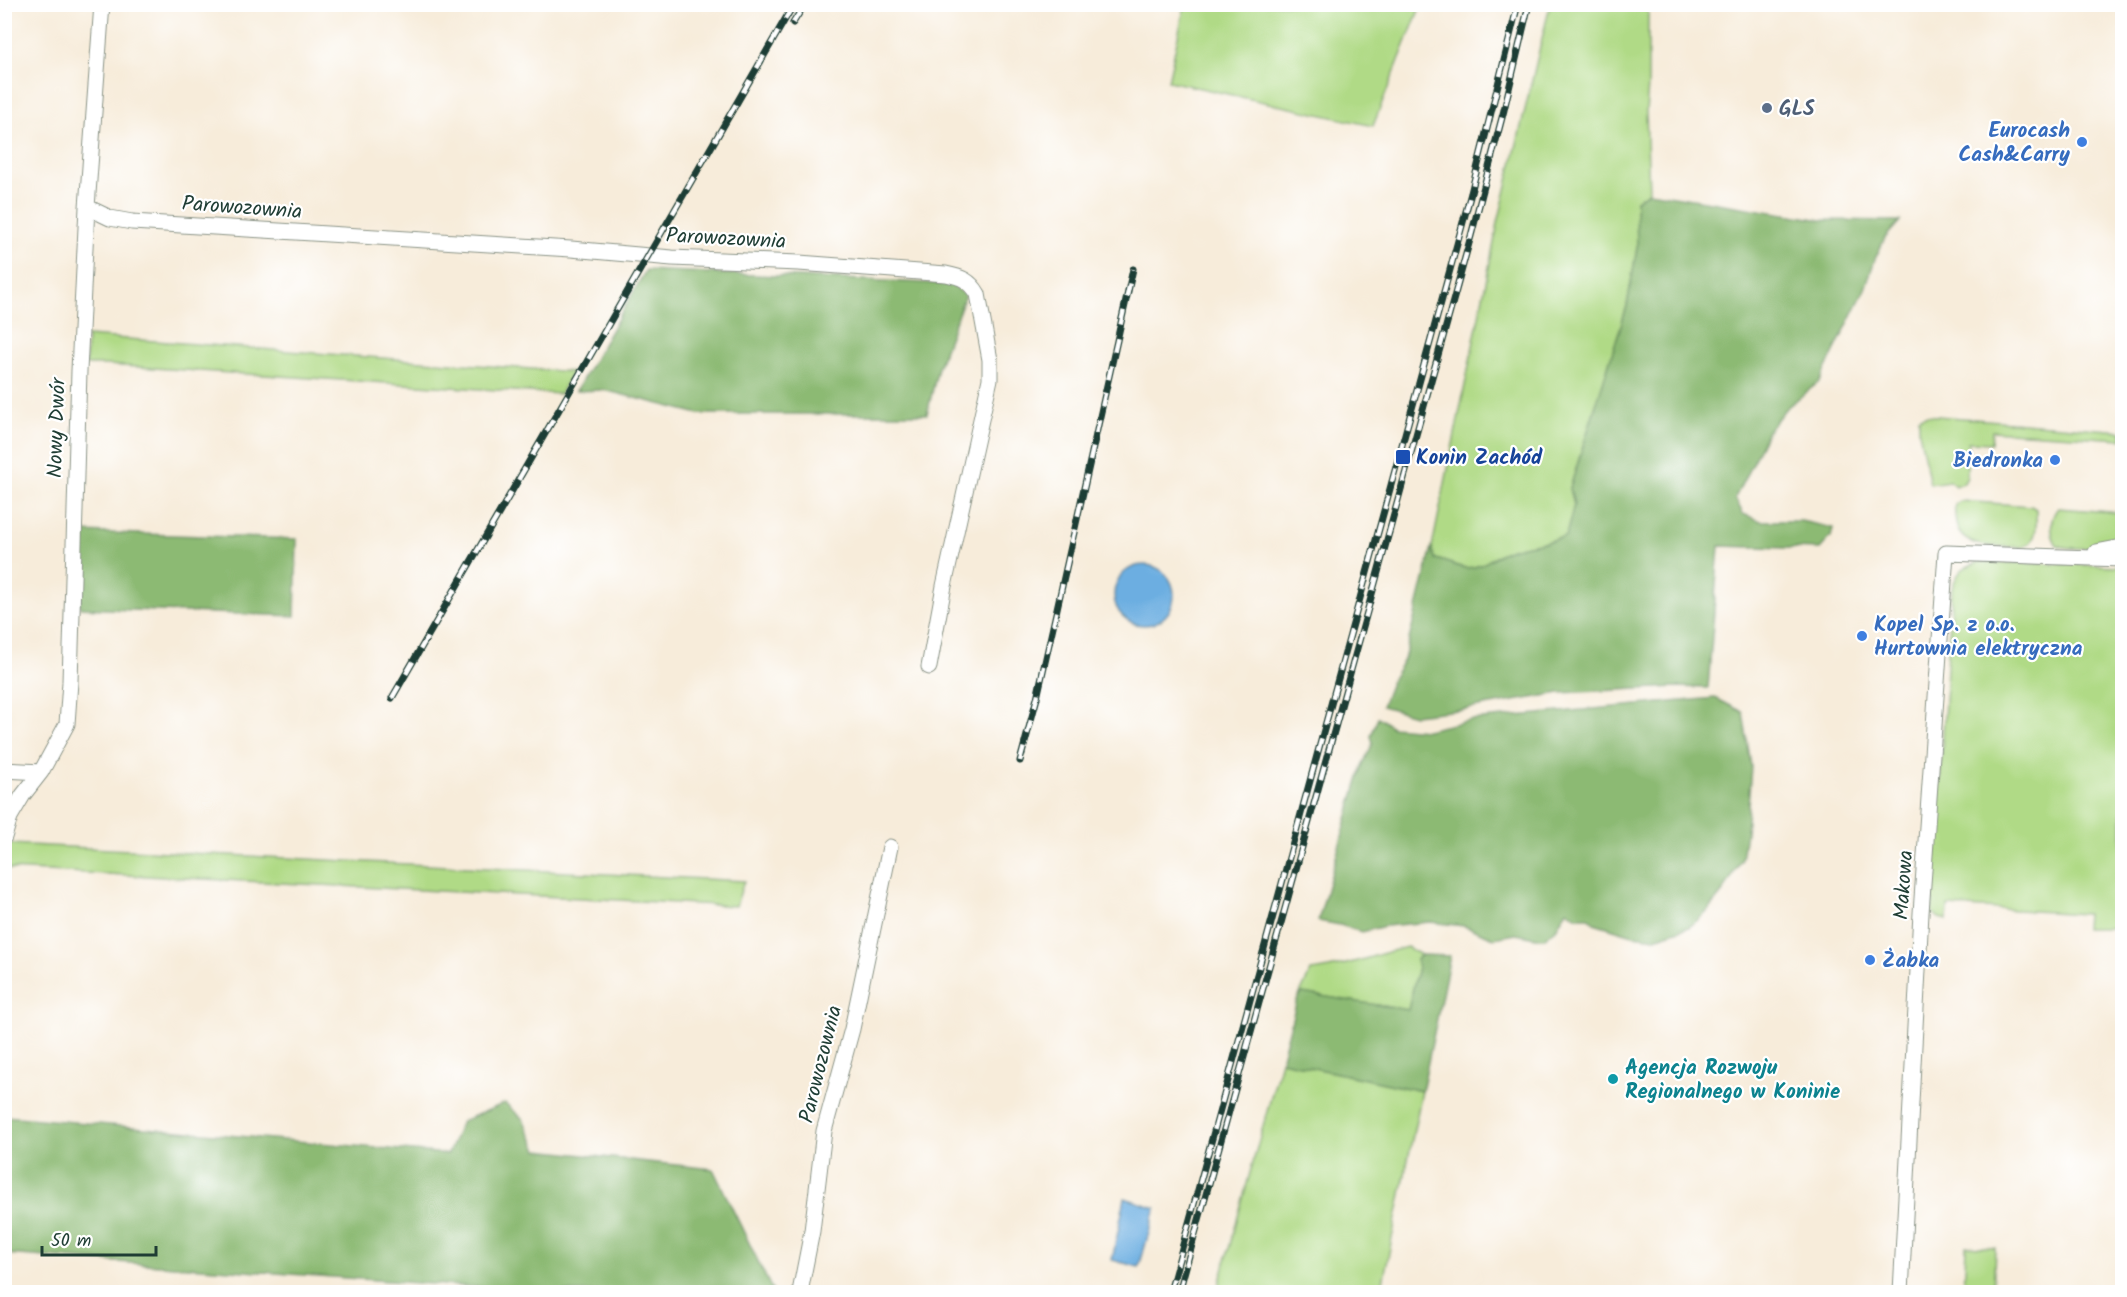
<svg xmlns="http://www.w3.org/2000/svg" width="2127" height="1297" viewBox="0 0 2127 1297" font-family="Kalam,sans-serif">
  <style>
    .green { fill: #b0da86; stroke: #688c5d; stroke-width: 1.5 }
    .forest { fill: #8cba73; stroke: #567c54; stroke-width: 1.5 }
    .water { fill: #6caee1; stroke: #46768a; stroke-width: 1.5 }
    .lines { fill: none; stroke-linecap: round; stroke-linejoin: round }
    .street-casing { stroke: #8b9487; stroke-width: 17 }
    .street { stroke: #fff; stroke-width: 15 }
    .rail-casing { stroke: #1f3d34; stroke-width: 7 }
    .rail { stroke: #fff; stroke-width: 4.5; stroke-dasharray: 14; stroke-linecap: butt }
    .service-dot { fill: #5c6f8a; stroke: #fff; stroke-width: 2 }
    .shop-dot { fill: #3f7fe0; stroke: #fff; stroke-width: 2 }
    .transit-dot { fill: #1a4fb4; stroke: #fff; stroke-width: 2 }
    .culture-dot { fill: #0f9aa8; stroke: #fff; stroke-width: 2 }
    .labels { text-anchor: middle; stroke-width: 4.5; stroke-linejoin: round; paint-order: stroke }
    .service-label { font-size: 21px; font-weight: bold; fill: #4e5e75; stroke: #fff; text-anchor: start }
    .shop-label { font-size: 21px; font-weight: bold; fill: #366cbe; stroke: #fff; text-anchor: end }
    .street-label { font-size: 21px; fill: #1f3d34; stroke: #fff }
    .transit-label { font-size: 21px; font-weight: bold; fill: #164399; stroke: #fff; text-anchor: start }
    .culture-label { font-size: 21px; font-weight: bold; fill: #0d838f; stroke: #fff; text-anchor: start }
  </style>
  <rect width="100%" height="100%" fill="#fff"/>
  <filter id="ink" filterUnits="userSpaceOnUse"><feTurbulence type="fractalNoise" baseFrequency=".0167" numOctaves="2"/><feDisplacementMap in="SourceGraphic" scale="12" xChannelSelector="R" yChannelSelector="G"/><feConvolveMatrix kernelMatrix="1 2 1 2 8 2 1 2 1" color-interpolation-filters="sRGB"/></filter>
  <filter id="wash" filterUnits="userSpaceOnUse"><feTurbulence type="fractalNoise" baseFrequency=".008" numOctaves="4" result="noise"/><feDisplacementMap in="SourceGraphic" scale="24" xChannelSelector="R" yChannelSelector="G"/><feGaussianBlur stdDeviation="1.35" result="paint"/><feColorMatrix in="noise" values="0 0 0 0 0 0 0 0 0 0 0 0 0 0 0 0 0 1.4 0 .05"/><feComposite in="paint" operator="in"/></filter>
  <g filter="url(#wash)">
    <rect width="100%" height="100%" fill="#f7ecda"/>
    <path class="green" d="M 1185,5 L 1185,4 L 1421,5 L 1373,126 L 1168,81 Z
      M 1550,5 L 1648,5 L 1648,85 L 1646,112 L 1649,192 L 1636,200 L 1637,248 L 1627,306 L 1570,488 L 1574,505 L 1566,536 C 1547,544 1525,543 1506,551 C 1493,556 1482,568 1467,568 C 1456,567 1446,561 1435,559 L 1432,547 L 1498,223 Z
      M 87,336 L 572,372 L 560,394 L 107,365 L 86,365 Z
      M 1925,415 L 2122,431 L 2122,439 L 1992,431 L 1991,443 L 1968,442 L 1967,477 L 1964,483 L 1955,486 L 1949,481 L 1930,484 L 1919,432 L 1919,418 Z
      M 1961,501 L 2031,506 L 2036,509 C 2036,523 2039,542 2023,547 C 2001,546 1961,552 1956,523 C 1955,516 1954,511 1955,504 Z
      M 2058,508 L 2122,513 L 2122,539 C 2103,547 2078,552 2057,545 C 2050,535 2049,518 2058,508 Z
      M 1979,562 L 2122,566 L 2122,928 L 2085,928 L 2086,914 L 1948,906 L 1947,920 L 1939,918 L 1932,912 L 1952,588 C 1958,571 1962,567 1979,562 Z
      M 9,844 L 744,881 L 736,906 L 8,869 Z
      M 1407,947 L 1421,955 L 1416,960 L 1418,967 L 1408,1010 L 1302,993 L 1297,1000 L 1311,971 C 1345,967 1374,955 1407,947 Z
      M 1281,1061 L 1422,1091 L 1381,1292 L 1217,1292 Z
      M 1966,1246 L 1995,1248 L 1993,1292 L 1964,1292 Z"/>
    <path class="forest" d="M 1649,192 L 1822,220 L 1900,221 L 1885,238 L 1875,259 L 1865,289 L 1819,382 L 1785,409 L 1768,431 L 1735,498 L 1743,514 L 1761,521 L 1801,521 L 1833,528 L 1831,537 L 1820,549 L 1719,546 L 1708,688 L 1676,687 L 1560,693 L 1467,709 L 1414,715 L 1382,706 L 1393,677 L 1404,660 L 1432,547 L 1435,559 C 1446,561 1456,567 1467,568 C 1482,568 1493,556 1506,551 C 1525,543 1547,544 1566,536 L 1574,505 L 1570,488 L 1627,306 L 1637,248 L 1636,200 Z
      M 646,270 L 951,284 L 965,295 L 938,368 L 927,414 L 699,414 L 604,390 L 576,391 Z
      M 79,532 L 297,539 L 295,616 L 80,608 Z
      M 1715,698 L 1743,712 L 1751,766 L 1746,833 L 1742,859 L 1723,892 L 1706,913 L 1689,927 L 1655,938 L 1633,935 L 1594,923 L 1589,917 L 1577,917 L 1567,910 L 1556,929 L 1545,938 L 1536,938 L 1516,934 L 1494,938 L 1464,926 L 1430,922 L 1385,926 L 1362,932 L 1340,925 L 1318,921 L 1362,766 L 1373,743 L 1371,736 L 1378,717 L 1392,727 L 1426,730 L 1471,720 Z
      M 1421,955 L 1450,956 L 1422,1091 L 1281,1061 L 1297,1000 L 1302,993 L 1408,1010 L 1418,967 L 1416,960 Z
      M 505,1103 L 523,1119 L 538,1150 L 713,1169 L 773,1292 L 544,1292 L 5,1254 L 5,1116 L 448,1154 L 462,1121 Z"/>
    <path class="water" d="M1114 595a30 30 0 1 1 60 0a30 30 0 1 1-60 0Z
      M 1125,1198 L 1156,1208 L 1139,1267 L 1112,1260 Z"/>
  </g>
  <g filter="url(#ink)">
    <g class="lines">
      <defs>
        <path id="street" d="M 87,207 L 110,218 L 132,222 L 571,249 L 672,258 L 799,263 L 946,274 C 961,277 970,280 978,294 L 990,360 L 990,379 L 944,586 L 929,667
          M 2096,552 L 2122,547
          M 4,770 L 41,772
          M 4,837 L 10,817 L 23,795 L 41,772 L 67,724 L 70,682 L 79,371 L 87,207 L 102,4
          M 800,1292 L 812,1231 L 824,1131 L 852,1029 L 890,847
          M 1901,1292 L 1921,913 L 1946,553 L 2122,559"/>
      </defs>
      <use href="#street" class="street-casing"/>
      <use href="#street" class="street"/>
      <defs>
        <path id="rail" d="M 793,23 L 805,4
          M 392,698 L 794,4
          M 1020,761 L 1037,698 L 1133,269
          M 1170,1292 L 1471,193 L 1518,4
          M 1179,1292 L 1471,236 L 1504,110 L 1529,4"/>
      </defs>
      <use href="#rail" class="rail-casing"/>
      <use href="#rail" class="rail"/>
    </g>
  </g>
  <circle class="service-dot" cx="1767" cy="108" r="6"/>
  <g class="shop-dot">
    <circle cx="2082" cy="142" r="6"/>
    <circle cx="2055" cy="460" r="6"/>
    <circle cx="1862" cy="636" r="6"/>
    <circle cx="1870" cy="960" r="6"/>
  </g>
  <rect class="transit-dot" x="1395" y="449" width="16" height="16" rx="3"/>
  <circle class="culture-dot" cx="1613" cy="1079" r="6"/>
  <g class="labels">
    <g class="service-label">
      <text x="1779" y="115">GLS</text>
    </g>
    <g class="shop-label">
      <text x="2070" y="137">Eurocash<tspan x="2070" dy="24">Cash&amp;Carry</tspan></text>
      <text x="2043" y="467">Biedronka</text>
      <text x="1874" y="631" text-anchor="start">Kopel Sp. z o.o.<tspan x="1874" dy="24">Hurtownia elektryczna</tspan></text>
      <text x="1882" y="967" text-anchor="start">Żabka</text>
    </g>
    <g class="street-label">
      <text transform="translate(242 207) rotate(4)" y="7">Parowozownia</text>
      <text transform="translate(726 238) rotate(3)" y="7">Parowozownia</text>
      <text transform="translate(56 428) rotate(-88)" y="7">Nowy Dwór</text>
      <text transform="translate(1903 885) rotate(-86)" y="7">Makowa</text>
      <text transform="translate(820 1064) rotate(-76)" y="7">Parowozownia</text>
    </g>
    <g class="transit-label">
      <text x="1416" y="464">Konin Zachód</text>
    </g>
    <g class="culture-label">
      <text x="1625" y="1074">Agencja Rozwoju<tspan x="1625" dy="24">Regionalnego w Koninie</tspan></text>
    </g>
  </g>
  <rect width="2127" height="1297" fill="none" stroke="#fff" stroke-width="24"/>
  <path d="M42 1246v9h114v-9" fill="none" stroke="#1f3d34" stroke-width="3"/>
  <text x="51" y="1246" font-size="18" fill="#1f3d34" stroke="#ffffff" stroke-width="4.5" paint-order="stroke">50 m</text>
</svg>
